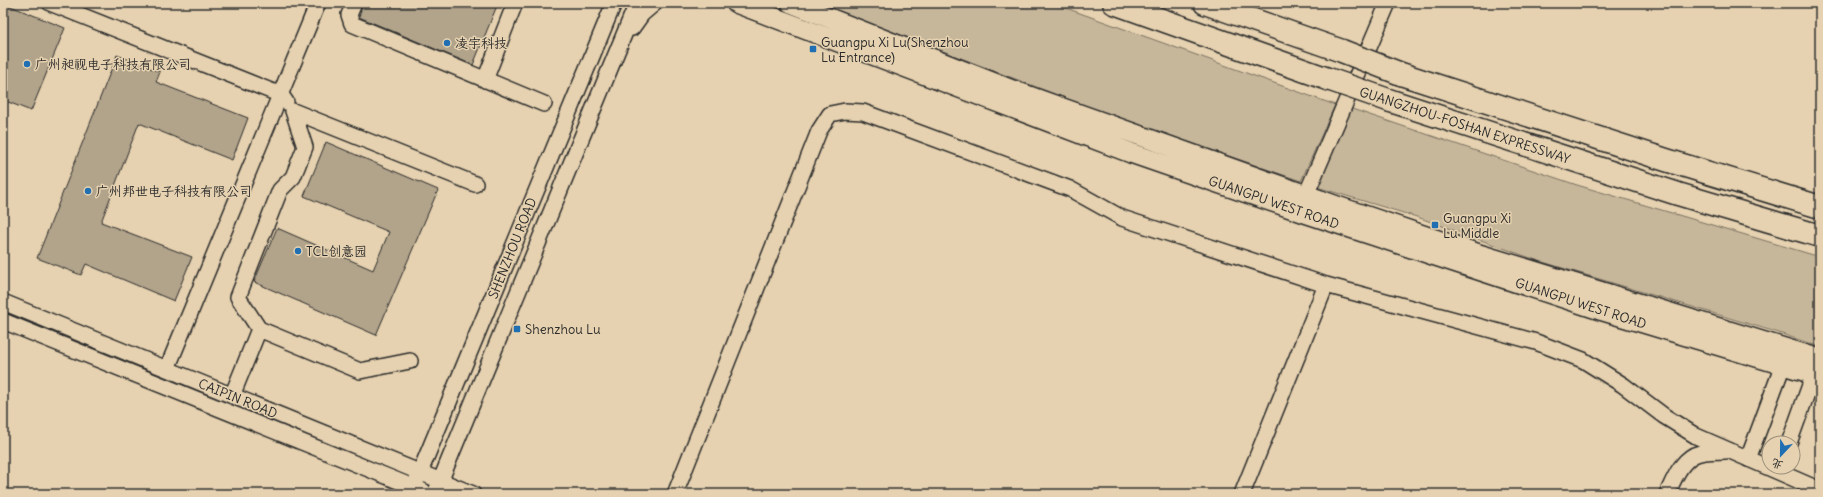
<svg xmlns="http://www.w3.org/2000/svg" width="1823" height="497" viewBox="0 0 1823 497" font-family="Delius,'LXGW WenKai TC',sans-serif">
  <style>
    .green { fill: #c7b79a; stroke: #797162 }
    .building { fill: #b2a48b; stroke: #2b2b2b }
    .lines { fill: none; stroke-linecap: round; stroke-linejoin: round }
    .minor-casing { stroke: #2b2b2b; stroke-width: 18 }
    .major-casing { stroke: #2b2b2b; stroke-width: 22 }
    .highway-casing { stroke: #2b2b2b; stroke-width: 25 }
    .minor { stroke: #e6d2b0; stroke-width: 15 }
    .major { stroke: #e6d2b0; stroke-width: 19 }
    .highway { stroke: #e6d2b0; stroke-width: 22 }
    .highway-bridge-casing { stroke: #2b2b2b; stroke-width: 25; stroke-linecap: butt }
    .highway-bridge { stroke: #e6d2b0; stroke-width: 22 }
    .poi-dot { fill: #1f6fb2; stroke: #e6d2b0; stroke-width: 1.5 }
    .labels { text-anchor: middle; stroke-width: 3; stroke-linejoin: round; paint-order: stroke }
    .poi-label { font-size: 13px; fill: #2b2b2b; stroke: #e6d2b0; text-anchor: start }
    .street-label { font-size: 13px; fill: #2b2b2b; stroke: #e6d2b0 }
  </style>
  <rect width="100%" height="100%" fill="#e6d2b0"/>
  <filter id="ink" filterUnits="userSpaceOnUse"><feTurbulence type="fractalNoise" baseFrequency=".025" numOctaves="2"/><feDisplacementMap in="SourceGraphic" scale="8" xChannelSelector="R" yChannelSelector="G"/><feConvolveMatrix kernelMatrix="1 2 1 2 8 2 1 2 1" color-interpolation-filters="sRGB"/></filter>
  <g filter="url(#ink)">
    <path class="green" d="M 817,3 L 1052,3 L 1335,105 L 1301,181 L 1112,116 Z
      M 1349,108 L 1577,185 L 1820,257 L 1820,347 L 1776,332 L 1536,260 L 1420,218 L 1317,187 Z"/>
    <path class="building" d="M 3,3 L 65,28 L 31,111 L 3,100 Z
      M 363,3 L 498,3 L 473,65 L 359,17 Z
      M 117,55 L 160,72 L 156,82 L 248,118 L 232,160 L 139,123 L 101,222 L 192,257 L 174,301 L 86,264 L 81,275 L 37,258 Z
      M 326,142 L 438,190 L 376,335 L 254,282 L 277,228 L 373,270 L 389,232 L 304,196 Z"/>
    <g class="lines">
      <defs>
        <path id="minor" d="M 50,3 L 281,95 L 286,102
          M 354,3 L 349,15 L 352,24 L 544,104
          M 632,28 L 642,14 L 655,3
          M 485,80 L 515,3
          M 1306,195 L 1388,3
          M 3,302 L 473,494
          M 3,321 L 423,491
          M 410,361 L 360,371 L 259,329 L 238,297 L 280,190 L 293,177 L 305,147 L 293,111 L 475,184
          M 167,369 L 318,3
          M 232,396 L 259,329
          M 1789,443 L 1814,374
          M 1748,459 L 1783,365
          M 411,494 L 614,3
          M 435,494 L 637,3
          M 675,494 L 819,131 L 830,114 L 845,111 L 863,112 L 1070,189 L 1122,218 L 1326,285 L 1536,342 L 1583,360 L 1623,385 L 1664,416 L 1696,436 L 1820,490
          M 1242,494 L 1326,285
          M 1667,494 C 1674,479 1682,457 1700,453 C 1708,451 1717,451 1726,451"/>
        <path id="major" d="M 736,3 L 1131,153 L 1305,213 L 1603,311 L 1820,376
          M 791,3 L 1015,91 L 1340,207 L 1479,254 L 1820,359"/>
        <path id="highway" d="M 1114,3 L 1328,79
          M 1205,3 L 1342,51
          M 1401,74 L 1666,160 L 1820,207
          M 1391,101 L 1678,194 L 1820,236"/>
      </defs>
      <use href="#minor" class="minor-casing"/>
      <use href="#major" class="major-casing"/>
      <use href="#highway" class="highway-casing"/>
      <use href="#minor" class="minor"/>
      <use href="#major" class="major"/>
      <use href="#highway" class="highway"/>
      <defs>
        <path id="highway-bridge" d="M 1342,51 L 1401,74
          M 1328,79 L 1391,101"/>
      </defs>
      <use href="#highway-bridge" class="highway-bridge-casing"/>
      <use href="#highway-bridge" class="highway-bridge"/>
    </g>
  </g>
  <g class="poi-dot">
    <circle cx="447" cy="43" r="4"/>
    <rect x="809" y="45" width="8" height="8" rx="2"/>
    <circle cx="27" cy="64" r="4"/>
    <circle cx="88" cy="191" r="4"/>
    <rect x="1431" y="221" width="8" height="8" rx="2"/>
    <circle cx="298" cy="251" r="4"/>
    <rect x="513" y="325" width="8" height="8" rx="2"/>
  </g>
  <g class="labels">
    <g class="poi-label">
      <text x="821" y="47">Guangpu Xi Lu(Shenzhou<tspan x="821" dy="15">Lu Entrance)</tspan></text>
      <text x="455" y="48">凌宇科技</text>
      <text x="35" y="69">广州昶视电子科技有限公司</text>
      <text x="96" y="196">广州邦世电子科技有限公司</text>
      <text x="1443" y="223">Guangpu Xi<tspan x="1443" dy="15">Lu Middle</tspan></text>
      <text x="306" y="256">TCL创意园</text>
      <text x="525" y="334">Shenzhou Lu</text>
    </g>
    <g class="street-label">
      <text transform="translate(1465 125) rotate(18)" y="5">GUANGZHOU-FOSHAN EXPRESSWAY</text>
      <text transform="translate(1274 202) rotate(19)" y="5">GUANGPU WEST ROAD</text>
      <text transform="translate(512 248) rotate(-68)" y="5">SHENZHOU ROAD</text>
      <text transform="translate(1581 303) rotate(18)" y="5">GUANGPU WEST ROAD</text>
      <text transform="translate(238 398) rotate(22)" y="5">CAIPIN ROAD</text>
    </g>
  </g>
  <rect width="1823" height="497" fill="none" stroke="#e6d2b0" stroke-width="16"/>
  <rect x="8" y="8" width="1807" height="481" fill="none" stroke="#2b2b2b" stroke-width="1.5" filter="url(#ink)"/>
  <g transform="translate(1781 455) rotate(202)"><circle r="19" fill="#e6d2b0" stroke="#9b8f7b"/>
  <path d="M0-3L7 15L0 10L-7 15Z" fill="#1f6fb2"/>
  <text y="-6" font-size="11" font-weight="bold" text-anchor="middle" fill="#2b2b2b">北</text>
  </g>
</svg>
